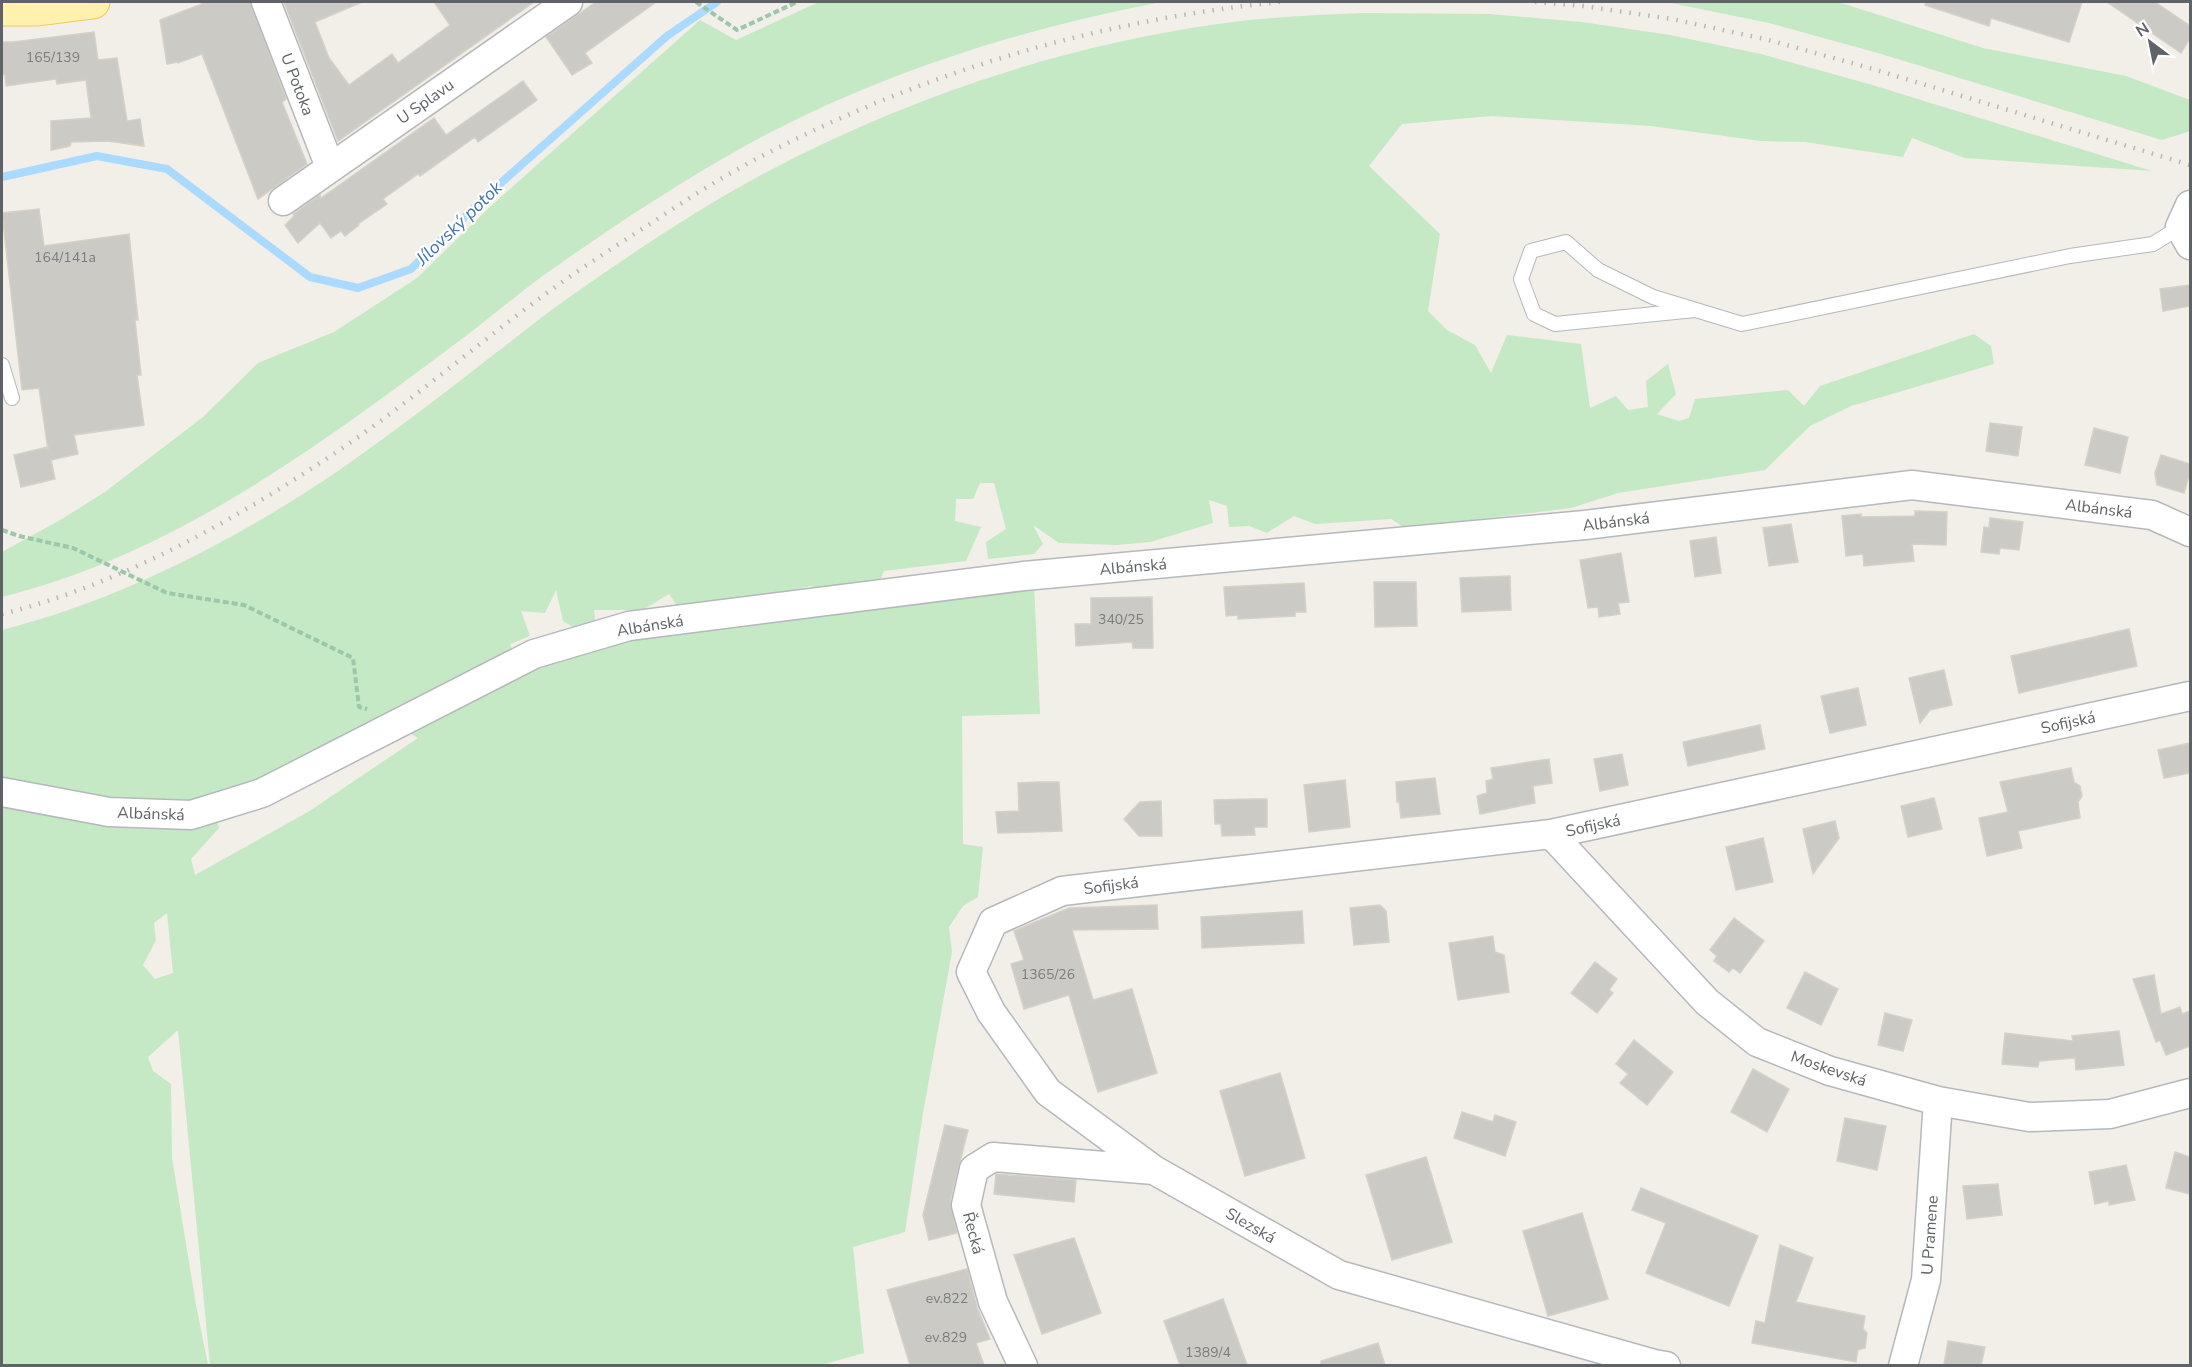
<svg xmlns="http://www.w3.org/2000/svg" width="2192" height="1367" viewBox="0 0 2192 1367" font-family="'Nunito Sans',sans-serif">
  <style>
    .green { fill: #c5e8c5; fill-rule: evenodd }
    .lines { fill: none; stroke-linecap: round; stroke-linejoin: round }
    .stream { stroke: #aadaff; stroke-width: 8 }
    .building { fill: #cccac5; stroke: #d6d1c6; stroke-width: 1.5 }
    .service-casing { stroke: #b5b8bc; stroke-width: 16 }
    .minor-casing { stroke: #b5b8bc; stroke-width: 31 }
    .primary-casing { stroke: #f2c960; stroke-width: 35 }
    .path { stroke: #9cc7a9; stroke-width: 4; stroke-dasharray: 6 3; stroke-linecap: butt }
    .service { stroke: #fff; stroke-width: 14 }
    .minor { stroke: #fff; stroke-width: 28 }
    .primary { stroke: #fff2af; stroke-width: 33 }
    .rail { stroke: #b6b7b8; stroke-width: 4.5; stroke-dasharray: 1.5 8; stroke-linecap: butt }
    .labels { text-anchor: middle; stroke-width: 4.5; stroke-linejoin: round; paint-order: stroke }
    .number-label { font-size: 14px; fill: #7a7d7f }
    .street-label { font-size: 16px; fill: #5f6368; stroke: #fff }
    .water-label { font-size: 18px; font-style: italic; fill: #4174aa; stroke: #fff }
  </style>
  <rect width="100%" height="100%" fill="#f1efe8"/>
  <path class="green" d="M 819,2 L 1162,2 C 1018,29 874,75 745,146 C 675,185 609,229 544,275 C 519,293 496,313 471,332 C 328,439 179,553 2,597 L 2,552 L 62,519 L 105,492 L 203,417 L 258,363 L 334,332 L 417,278 L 491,206 L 700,20 L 736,40 Z
    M 1666,2 L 1838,2 L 1983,48 L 2126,76 L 2190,100 L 2190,131 L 2162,140 L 1878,53 L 1769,23 Z
    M 1363,13 L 1489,14 L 1582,22 L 1670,35 L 1761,54 L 1869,84 L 2152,171 L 1965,158 L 1912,138 L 1903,157 L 1805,142 L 1761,141 L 1651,126 L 1491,116 L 1402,124 L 1369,166 L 1440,234 L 1428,311 L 1447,330 L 1475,345 L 1491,373 L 1507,335 L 1581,344 L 1590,408 L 1616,396 L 1628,410 L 1648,407 L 1646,381 L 1668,364 L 1676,394 L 1657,414 L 1679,421 L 1689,418 L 1695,399 L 1788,390 L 1804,406 L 1820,386 L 1974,334 L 1991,346 L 1994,364 L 1851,406 L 1810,426 L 1765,470 L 1618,493 L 1571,508 L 1405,528 L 1391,519 L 1315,524 L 1294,516 L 1267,533 L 1249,526 L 1229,527 L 1227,506 L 1209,500 L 1213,523 L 1150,542 L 1117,545 L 1059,543 L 1033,525 L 1043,544 L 1034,554 L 988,559 L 986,542 L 1006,529 L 994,483 L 980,483 L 973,499 L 956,499 L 955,521 L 981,527 L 966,561 L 884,571 L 873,595 L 834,600 L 811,586 L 754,599 L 754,614 L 1034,583 L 1040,714 L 962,716 L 963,844 L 983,847 L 978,897 L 963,906 L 949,927 L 952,952 L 923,1113 L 905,1232 L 853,1247 L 864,1353 L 821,1365 L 210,1365 L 178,1030 L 148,1057 L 153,1071 L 171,1084 L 172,1158 L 196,1305 L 208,1365 L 2,1365 L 2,630 C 121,600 236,540 338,471 C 392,433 445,393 497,352 C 520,335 541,317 564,301 C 628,256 694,211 763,174 C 903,99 1061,46 1218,24 C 1266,17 1315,15 1363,13 ZM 556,590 L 563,621 L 583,633 L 596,628 L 594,610 L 643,610 L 669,594 L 686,619 L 698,624 L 601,645 L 579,653 L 577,641 L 515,656 L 510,644 L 530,636 L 521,611 L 545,613 ZM 389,720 L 418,738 L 308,812 L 195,875 L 191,859 L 219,828 L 210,802 L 258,788 ZM 167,913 L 173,973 L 155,979 L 143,965 L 156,940 L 154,923 Z"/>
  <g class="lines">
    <path class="stream" d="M 2,177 L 97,156 L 167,169 L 310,277 L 358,288 L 411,269 L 485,197 L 667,36 L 717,2"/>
  </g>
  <path class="building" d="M 207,2 L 250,2 L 286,99 L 282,102 L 307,164 L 258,199 L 202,54 L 178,63 L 177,62 L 167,64 L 160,20 Z
    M 284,2 L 362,2 L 315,22 L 329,58 L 349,85 L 392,54 L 398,63 L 450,25 L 434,2 L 534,2 L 338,141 Z
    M 596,2 L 656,2 L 585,53 L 592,63 L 572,75 L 546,37 Z
    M 1926,2 L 2082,2 L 2069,42 L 1991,18 L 1989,26 L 1925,5 Z
    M 2107,2 L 2155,2 L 2190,26 L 2190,38 L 2181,53 Z
    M 94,32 L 98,60 L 117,58 L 127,121 L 140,119 L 144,146 L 108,141 L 71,142 L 70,146 L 51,150 L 51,121 L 91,118 L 86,80 L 57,84 L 56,79 L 6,86 L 5,75 L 2,74 L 2,42 L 13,42 Z
    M 523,81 L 537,100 L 478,142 L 475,137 L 420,176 L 418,174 L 383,199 L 387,204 L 358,224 L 359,225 L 345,236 L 341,231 L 331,238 L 320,223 L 298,243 L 285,225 L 294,216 L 293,214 L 320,195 L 321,198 L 434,118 L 446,135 Z
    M 39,209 L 44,246 L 129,234 L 138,320 L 135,320 L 141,375 L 137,375 L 144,425 L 74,435 L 78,454 L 51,460 L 55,479 L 21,487 L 14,455 L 48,447 L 48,450 L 39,388 L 22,390 L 2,213 Z
    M 2190,285 L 2190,306 L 2163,311 L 2160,289 Z
    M 1990,423 L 2022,427 L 2018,456 L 1986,451 Z
    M 2094,428 L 2128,437 L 2120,473 L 2085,465 Z
    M 2161,455 L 2190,464 L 2190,472 L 2184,493 L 2157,485 L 2155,473 Z
    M 1915,511 L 1947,512 L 1946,545 L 1912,544 L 1914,561 L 1864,566 L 1863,554 L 1846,556 L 1842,516 L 1861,514 L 1861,517 L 1915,516 Z
    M 1990,518 L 2023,522 L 2019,550 L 2000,548 L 1999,554 L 1981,552 L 1984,527 L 1989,528 Z
    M 1791,524 L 1798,562 L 1769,566 L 1763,528 Z
    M 1716,537 L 1721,573 L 1695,577 L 1690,541 Z
    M 1621,553 L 1629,602 L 1618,603 L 1620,614 L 1599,617 L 1598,607 L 1588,608 L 1580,560 Z
    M 1510,576 L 1511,610 L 1462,612 L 1460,578 Z
    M 1374,582 L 1416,582 L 1417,626 L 1375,627 Z
    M 1304,583 L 1306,612 L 1295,612 L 1295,616 L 1238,619 L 1238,615 L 1226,616 L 1224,587 Z
    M 1152,597 L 1153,648 L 1133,648 L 1132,642 L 1076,646 L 1075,624 L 1091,624 L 1091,598 Z
    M 2129,629 L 2137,666 L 2019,693 L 2011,656 Z
    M 1944,670 L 1952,705 L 1930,710 L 1920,723 L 1909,678 Z
    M 1858,688 L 1866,725 L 1830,733 L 1821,696 Z
    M 1760,725 L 1765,749 L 1688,766 L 1683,742 Z
    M 2190,743 L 2190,773 L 2164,778 L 2158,750 Z
    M 1622,754 L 1628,785 L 1600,791 L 1594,759 Z
    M 1549,759 L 1552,783 L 1533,786 L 1535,803 L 1480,814 L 1477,796 L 1487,793 L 1486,781 L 1493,779 L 1491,768 Z
    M 2071,768 L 2074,782 L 2080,786 L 2082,796 L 2078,802 L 2080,818 L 2018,831 L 2022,848 L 1987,856 L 1979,818 L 2008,812 L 2000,782 Z
    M 1435,778 L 1440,814 L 1401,818 L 1399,802 L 1397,802 L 1396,782 Z
    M 1345,780 L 1350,827 L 1309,832 L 1304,785 Z
    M 1038,782 L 1059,782 L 1062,831 L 998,833 L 996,812 L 1019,811 L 1018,783 Z
    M 1934,798 L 1942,829 L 1908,837 L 1901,806 Z
    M 1254,799 L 1267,799 L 1267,827 L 1254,827 L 1255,835 L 1222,836 L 1221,824 L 1215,824 L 1214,800 Z
    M 1161,801 L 1162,836 L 1139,836 L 1124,819 L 1140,802 Z
    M 1835,821 L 1839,838 L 1813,874 L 1803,829 Z
    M 1763,838 L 1773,882 L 1736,890 L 1726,847 Z
    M 1157,905 L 1158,929 L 1072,930 L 1093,1000 L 1132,989 L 1157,1073 L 1098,1092 L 1069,995 L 1024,1009 L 1011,964 L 1024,960 L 1014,931 L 1069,908 Z
    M 1380,905 L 1386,911 L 1389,942 L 1354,945 L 1350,908 Z
    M 1302,911 L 1304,943 L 1202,948 L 1201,917 Z
    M 1734,918 L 1764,941 L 1740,973 L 1733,968 L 1729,972 L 1714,961 L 1717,956 L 1710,950 Z
    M 1493,936 L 1495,952 L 1504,955 L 1509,992 L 1458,1000 L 1449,943 Z
    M 1595,962 L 1617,979 L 1609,990 L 1613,993 L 1597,1013 L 1571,993 Z
    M 1805,972 L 1838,989 L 1821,1025 L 1787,1008 Z
    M 2154,975 L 2161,1014 L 2180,1007 L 2182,1014 L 2190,1011 L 2190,1046 L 2166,1055 L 2160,1040 L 2156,1042 L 2133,979 Z
    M 1885,1013 L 1912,1020 L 1903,1051 L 1878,1045 Z
    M 2119,1031 L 2124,1065 L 2076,1070 L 2075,1058 L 2039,1061 L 2038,1067 L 2002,1064 L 2005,1033 L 2073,1041 L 2072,1036 Z
    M 1634,1040 L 1673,1072 L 1647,1105 L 1620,1083 L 1628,1074 L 1616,1064 Z
    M 1753,1069 L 1789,1089 L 1767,1132 L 1731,1112 Z
    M 1280,1073 L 1305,1158 L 1245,1176 L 1220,1091 Z
    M 1462,1112 L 1493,1122 L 1495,1115 L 1516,1122 L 1505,1156 L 1454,1138 Z
    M 1845,1118 L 1886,1126 L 1877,1170 L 1837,1161 Z
    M 945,1125 L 968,1130 L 950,1201 L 957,1233 L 929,1240 L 923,1215 Z
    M 2175,1152 L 2190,1157 L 2190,1194 L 2166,1188 Z
    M 1426,1157 L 1452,1242 L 1392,1260 L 1366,1175 Z
    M 2126,1165 L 2135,1200 L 2109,1205 L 2109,1201 L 2095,1204 L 2089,1172 Z
    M 996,1174 L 1076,1180 L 1074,1202 L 994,1194 Z
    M 1998,1184 L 2002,1215 L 1967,1219 L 1963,1186 Z
    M 1641,1188 L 1758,1236 L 1729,1306 L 1646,1273 L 1666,1223 L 1632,1210 Z
    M 1582,1213 L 1608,1299 L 1548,1316 L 1523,1231 Z
    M 1074,1238 L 1101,1313 L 1042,1334 L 1014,1255 Z
    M 1780,1245 L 1813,1258 L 1796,1302 L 1865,1316 L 1863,1329 L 1867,1333 L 1865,1348 L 1858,1350 L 1856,1362 L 1752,1343 L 1756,1321 L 1765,1323 Z
    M 967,1269 L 977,1307 L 990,1339 L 976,1343 L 984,1365 L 910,1365 L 887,1290 Z
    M 1223,1299 L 1247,1365 L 1180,1365 L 1164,1321 Z
    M 1948,1341 L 1985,1347 L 1981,1365 L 1944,1365 Z
    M 1378,1343 L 1385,1365 L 1321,1365 L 1321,1361 Z"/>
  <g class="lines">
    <defs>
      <path id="service" d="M 1695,310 L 1555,324 L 1534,314 L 1521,279 L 1531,251 L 1566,242 L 1598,270 L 1653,297 L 1742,324 L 2070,256 L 2153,244 L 2180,227
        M 2,365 L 12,398"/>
      <path id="minor" d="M 266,2 L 330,167
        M 283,201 L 568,2
        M 2190,205 L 2180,227 L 2190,245
        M 2,792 L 109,812 L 191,815 L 262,793 L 534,654 L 629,626 L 1024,576 L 1585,525 L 1912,485 L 2152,515 L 2190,532
        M 1551,834 L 1707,1002 L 1757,1042 L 1830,1071 L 1938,1101 L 2029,1117 L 2110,1114 L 2190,1093
        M 1023,1366 L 993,1302 L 966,1205 L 974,1169 L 993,1157 L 1154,1170
        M 1666,1366 L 1654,1364 L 1339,1275 L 1154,1170 L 1048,1092 L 991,1012 L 971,972 L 993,922 L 1062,891 L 1551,834 L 2190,696
        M 1903,1366 L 1926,1280 L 1938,1101"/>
      <path id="primary" d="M 2,9 L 38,9 L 93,2"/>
    </defs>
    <use href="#service" class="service-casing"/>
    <use href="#minor" class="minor-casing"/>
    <use href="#primary" class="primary-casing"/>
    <path class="path" d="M 696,2 L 737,30 L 797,2
      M 2,530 L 19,536 L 73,548 L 167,593 L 244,605 L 353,658 L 359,707 L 367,709"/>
    <use href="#service" class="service"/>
    <use href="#minor" class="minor"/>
    <use href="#primary" class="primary"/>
    <path class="rail" d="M 1535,2 L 1583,6 L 1672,19 L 1765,39 L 1873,69 L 2190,165
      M 2,614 C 118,585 226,525 326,459 C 404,408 475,345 551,290 C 584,266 619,244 653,222 C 687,199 722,177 758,158 C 921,73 1097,20 1280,2"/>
  </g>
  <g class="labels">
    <g class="number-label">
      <text x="53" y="62">165/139</text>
      <text x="65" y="262">164/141a</text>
      <text x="1121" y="624">340/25</text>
      <text x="1048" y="979">1365/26</text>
      <text x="947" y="1303">ev.822</text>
      <text x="946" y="1342">ev.829</text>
      <text x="1208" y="1357">1389/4</text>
    </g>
    <g class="street-label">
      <text transform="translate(298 84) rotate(69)" y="6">U Potoka</text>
      <text transform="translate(425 101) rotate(-35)" y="6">U Splavu</text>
      <text transform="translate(2099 508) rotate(7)" y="6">Albánská</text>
      <text transform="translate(1616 521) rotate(-7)" y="6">Albánská</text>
      <text transform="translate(1133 566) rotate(-5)" y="6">Albánská</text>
      <text transform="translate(650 625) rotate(-9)" y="6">Albánská</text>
      <text transform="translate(2068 722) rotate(-12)" y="6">Sofijská</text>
      <text transform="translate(151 813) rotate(2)" y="6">Albánská</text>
      <text transform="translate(1593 825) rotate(-12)" y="6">Sofijská</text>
      <text transform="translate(1111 885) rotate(-7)" y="6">Sofijská</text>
      <text transform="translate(1829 1068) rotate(19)" y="6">Moskevská</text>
      <text transform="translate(1251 1225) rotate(30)" y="6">Slezská</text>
      <text transform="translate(974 1233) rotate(75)" y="6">Řecká</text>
      <text transform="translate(1929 1235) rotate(-86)" y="6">U Pramene</text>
    </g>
    <g class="water-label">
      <text transform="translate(459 223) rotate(-44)" y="6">Jílovský potok</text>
    </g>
  </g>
  <rect width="2192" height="1367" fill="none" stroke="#5f6368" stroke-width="6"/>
  <g transform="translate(2150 42) rotate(328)" stroke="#ffffff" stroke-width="4.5" paint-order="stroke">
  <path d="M0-4.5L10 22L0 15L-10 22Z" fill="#5f6368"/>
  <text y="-9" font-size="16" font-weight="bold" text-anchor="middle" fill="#5f6368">N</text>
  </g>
</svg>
